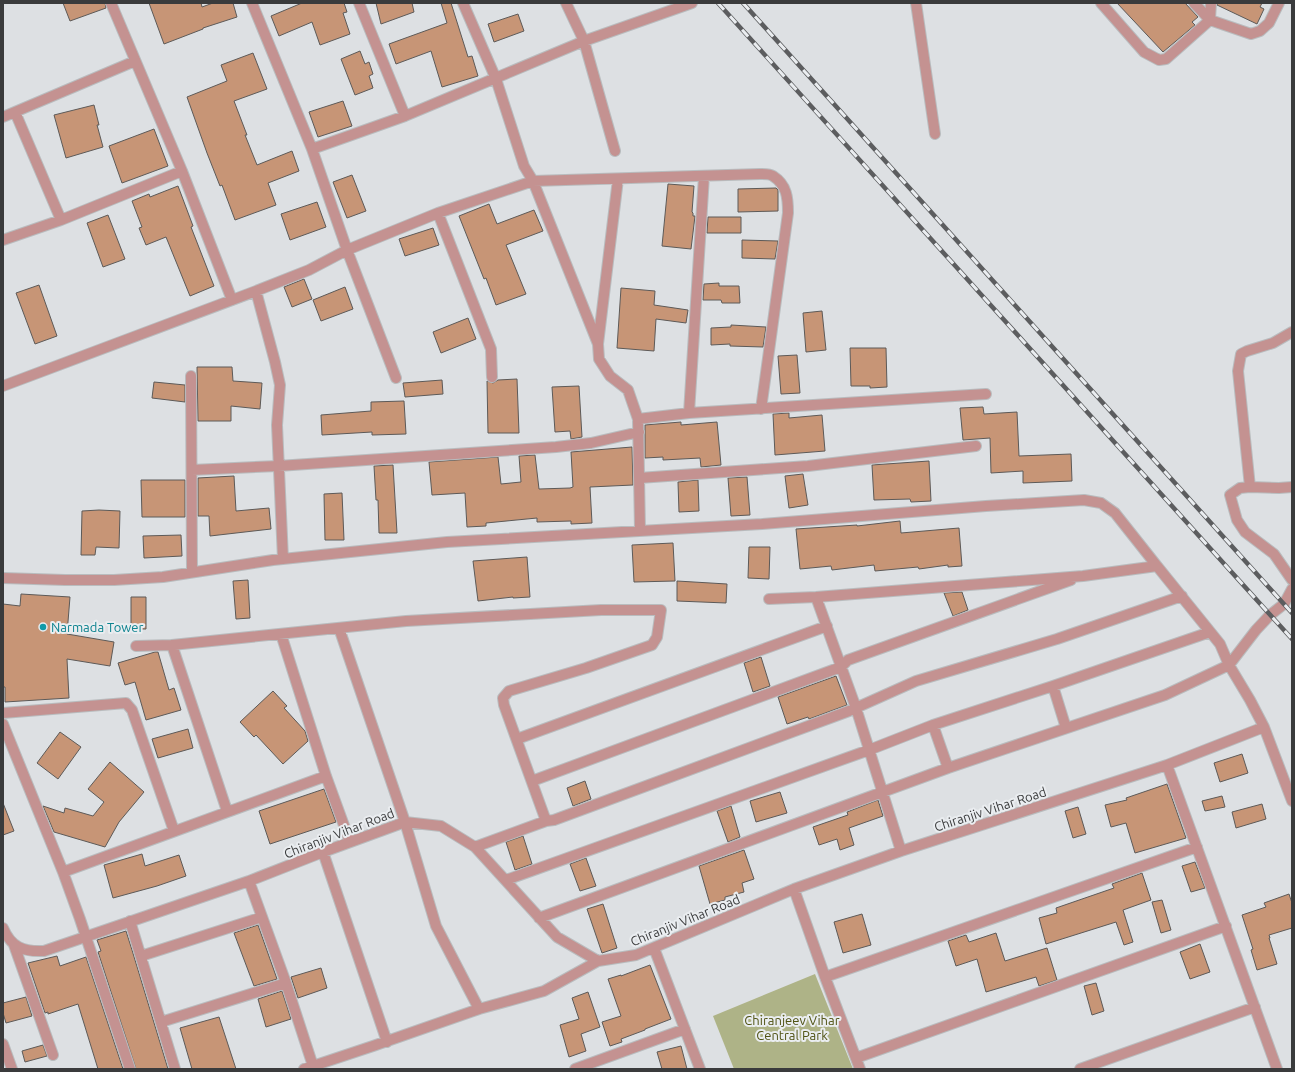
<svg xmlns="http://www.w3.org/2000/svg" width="1295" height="1072" viewBox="0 0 1295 1072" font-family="Ubuntu,sans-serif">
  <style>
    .green { fill: #aeb387 }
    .building { fill: #c79576; stroke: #5d5a58 }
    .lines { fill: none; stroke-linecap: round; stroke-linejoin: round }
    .minor-casing { stroke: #b9bcbe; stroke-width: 12 }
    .minor { stroke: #c49291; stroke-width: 10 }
    .rail-casing { stroke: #5c5d5f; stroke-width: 4.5 }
    .rail { stroke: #eaedf0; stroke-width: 3; stroke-dasharray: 9; stroke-linecap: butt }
    .culture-dot { fill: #0f9aa8; stroke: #eaedf0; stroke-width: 1.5 }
    .labels { text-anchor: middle; stroke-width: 4; stroke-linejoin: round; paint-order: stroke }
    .culture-label { font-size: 13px; fill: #0d838f; stroke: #eaedf0; text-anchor: start }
    .street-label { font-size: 13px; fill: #3a3b3c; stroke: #eaedf0 }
    .park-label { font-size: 13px; fill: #505314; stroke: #eaedf0 }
  </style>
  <rect width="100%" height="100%" fill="#dde0e3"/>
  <path class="green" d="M 815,974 L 853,1069 L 734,1069 L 713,1016 Z"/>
  <path class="building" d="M 63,3 L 105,3 L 106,8 L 70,21 Z
    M 149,3 L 201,3 L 202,7 L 213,3 L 233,3 L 237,17 L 203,28 L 203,29 L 164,44 Z
    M 302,3 L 344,3 L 347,12 L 343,13 L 350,34 L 320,45 L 312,22 L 279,36 L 271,16 Z
    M 376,3 L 412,3 L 414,12 L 381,24 Z
    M 441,3 L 451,3 L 468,57 L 472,56 L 478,76 L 442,87 L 431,51 L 396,64 L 389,44 L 447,23 Z
    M 1117,3 L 1185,3 L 1198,17 L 1192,22 L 1195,25 L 1163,52 Z
    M 1217,3 L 1262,3 L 1260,7 L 1264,9 L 1257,24 L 1217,5 Z
    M 518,14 L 524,31 L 494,42 L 488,24 Z
    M 360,51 L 365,64 L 369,62 L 373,74 L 369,76 L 373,88 L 355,95 L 341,59 Z
    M 253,53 L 267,89 L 234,101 L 247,135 L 245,135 L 257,165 L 292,151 L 299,171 L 268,183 L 276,205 L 235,220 L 222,185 L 220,186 L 207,153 L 187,97 L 227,81 L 221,65 Z
    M 343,101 L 352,126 L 318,137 L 309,112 Z
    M 94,105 L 99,125 L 97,125 L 103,147 L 66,158 L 54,115 Z
    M 154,129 L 168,166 L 122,183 L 109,146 Z
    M 352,175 L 366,211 L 347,218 L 333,182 Z
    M 668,184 L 694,186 L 692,212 L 693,213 L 693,216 L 695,216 L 691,249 L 662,246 Z
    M 178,186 L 193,226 L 191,227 L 214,286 L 190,296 L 166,237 L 146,245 L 139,228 L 142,227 L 132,201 L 149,194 L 150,197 Z
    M 776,188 L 778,190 L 778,211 L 738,212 L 738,189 Z
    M 317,202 L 326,227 L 290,240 L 281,214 Z
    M 489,204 L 497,224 L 534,210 L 543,231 L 506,245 L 526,294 L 496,305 L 486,278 L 484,279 L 459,216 Z
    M 108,215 L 125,259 L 103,267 L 87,223 Z
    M 708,217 L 741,217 L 741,233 L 707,233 Z
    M 433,228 L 439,245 L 405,256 L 399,239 Z
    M 742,240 L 778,241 L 775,259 L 742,258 Z
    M 304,279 L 312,299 L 292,307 L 284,287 Z
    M 719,283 L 719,286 L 739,286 L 740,303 L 722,303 L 721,300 L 703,300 L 704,284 Z
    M 39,285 L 57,336 L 35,344 L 16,293 Z
    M 345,287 L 353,309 L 321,321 L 313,300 Z
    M 621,288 L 655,291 L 654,305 L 688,310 L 686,323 L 656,319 L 654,351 L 617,348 Z
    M 822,311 L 826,350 L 806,352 L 803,313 Z
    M 468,318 L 476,339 L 441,353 L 433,332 Z
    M 731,325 L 766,327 L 763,347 L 730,346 L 730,344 L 711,345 L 711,328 L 731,327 Z
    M 850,348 L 886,348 L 887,387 L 870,388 L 870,386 L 851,386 Z
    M 797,355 L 800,393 L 781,394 L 778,356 Z
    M 197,367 L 232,367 L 233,381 L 262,383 L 260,409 L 231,406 L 231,421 L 198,421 Z
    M 517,379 L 519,433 L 488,433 L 487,381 L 493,383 L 498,380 Z
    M 442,380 L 443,394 L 405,397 L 403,383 Z
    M 154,382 L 185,385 L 185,402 L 152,398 Z
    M 579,386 L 582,437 L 571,439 L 570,431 L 555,432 L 552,387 Z
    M 404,401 L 406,434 L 372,435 L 372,432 L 322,435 L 321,415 L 371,411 L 371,402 Z
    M 983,407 L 984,414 L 1017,412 L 1019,456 L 1071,454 L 1072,481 L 1023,483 L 1023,471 L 991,473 L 990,438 L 963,440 L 960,408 Z
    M 789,413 L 789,418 L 822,415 L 825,451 L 775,455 L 773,414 Z
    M 681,422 L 681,425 L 717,422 L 721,465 L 701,467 L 700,458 L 663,460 L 663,457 L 645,458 L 645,425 Z
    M 632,447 L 633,485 L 590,487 L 592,523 L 571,524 L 571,521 L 537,522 L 537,518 L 486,523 L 486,526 L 467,527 L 465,493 L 432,495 L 429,462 L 498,457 L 501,484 L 521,482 L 519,456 L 535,455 L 539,489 L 570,488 L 573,487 L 571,452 Z
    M 929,461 L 931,501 L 911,502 L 910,499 L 874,500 L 872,465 Z
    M 393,465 L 397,533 L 379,533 L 378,500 L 376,500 L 374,466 Z
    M 803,474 L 808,505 L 789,508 L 785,476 Z
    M 234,476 L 236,511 L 269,508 L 271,529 L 210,536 L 209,516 L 198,516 L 198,478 Z
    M 747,477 L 750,515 L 731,516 L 728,478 Z
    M 141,480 L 185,480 L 185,517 L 142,517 Z
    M 698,480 L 699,511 L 679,512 L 678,482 Z
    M 342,493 L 344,540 L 325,540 L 324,494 Z
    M 99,510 L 120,511 L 119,548 L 96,547 L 95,555 L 81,555 L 82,511 Z
    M 900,521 L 901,533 L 959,528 L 962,566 L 948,567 L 948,565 L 919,569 L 918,567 L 875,571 L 874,565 L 832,570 L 831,566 L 800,569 L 796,529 L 857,525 L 857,526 Z
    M 181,535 L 182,556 L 144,558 L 143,536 Z
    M 673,543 L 675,581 L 634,582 L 632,545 Z
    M 749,547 L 770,547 L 769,579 L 748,578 Z
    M 527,557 L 530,597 L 513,598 L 513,597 L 478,601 L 473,561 Z
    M 248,580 L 250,618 L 236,619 L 233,581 Z
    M 677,581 L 727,584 L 726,603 L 677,601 Z
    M 962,592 L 968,610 L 953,616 L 944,593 Z
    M 21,594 L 70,597 L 67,634 L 114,642 L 110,666 L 67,659 L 69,698 L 5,702 L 5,687 L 3,687 L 3,604 L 20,606 Z
    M 131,597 L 146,597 L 146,629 L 131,629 Z
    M 155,652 L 158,652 L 169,690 L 174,688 L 181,710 L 146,720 L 135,682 L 125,685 L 118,663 Z
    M 761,657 L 770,686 L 753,692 L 744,663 Z
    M 836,676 L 847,705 L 809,719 L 808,717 L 787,724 L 778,697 Z
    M 273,691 L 287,706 L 284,708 L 305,731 L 308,741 L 283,764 L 256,735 L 254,737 L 240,722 Z
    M 188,729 L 193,748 L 158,758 L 152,739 Z
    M 60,732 L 81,747 L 58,779 L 37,763 Z
    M 1242,754 L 1248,773 L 1220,782 L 1214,763 Z
    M 110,762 L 144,792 L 119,822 L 105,847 L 54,832 L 43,806 L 64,813 L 65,808 L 93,816 L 104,802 L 88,789 Z
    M 585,781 L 591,799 L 573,806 L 567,788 Z
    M 1167,784 L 1186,838 L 1135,853 L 1126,823 L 1111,827 L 1105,805 L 1127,800 L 1126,798 Z
    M 324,789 L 336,822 L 270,844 L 259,811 Z
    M 780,792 L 787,813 L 756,822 L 750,801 Z
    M 1222,796 L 1225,807 L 1205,811 L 1202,801 Z
    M 878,800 L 883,816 L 849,828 L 854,845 L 840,850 L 837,839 L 819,845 L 813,827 L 848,815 L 847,812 Z
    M 3,803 L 14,831 L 3,835 Z
    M 1262,804 L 1266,819 L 1236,828 L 1232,812 Z
    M 731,806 L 740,837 L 728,842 L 717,811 Z
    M 1078,807 L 1086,834 L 1073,838 L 1065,811 Z
    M 523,836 L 532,864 L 515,870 L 506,842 Z
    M 744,850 L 754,879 L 742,883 L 744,892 L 725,897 L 725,900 L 710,904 L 699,866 Z
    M 142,854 L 145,866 L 179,855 L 186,876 L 157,886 L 113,898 L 104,865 Z
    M 586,858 L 596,886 L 580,891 L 570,864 Z
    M 1195,862 L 1205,888 L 1191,892 L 1182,866 Z
    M 1142,873 L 1151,900 L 1123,910 L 1133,942 L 1124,945 L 1116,922 L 1046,944 L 1039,918 L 1057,913 L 1056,908 L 1114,888 L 1112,884 Z
    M 1289,894 L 1292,903 L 1292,928 L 1269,935 L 1270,938 L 1269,938 L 1277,964 L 1257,970 L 1251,950 L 1253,949 L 1242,915 L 1266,907 L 1264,903 Z
    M 1162,900 L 1171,930 L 1161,933 L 1152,902 Z
    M 603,904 L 617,948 L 602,953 L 587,909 Z
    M 862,914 L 871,945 L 843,953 L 834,922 Z
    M 258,925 L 277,979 L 254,986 L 234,933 Z
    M 126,931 L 132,950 L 168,1069 L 136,1069 L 98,952 L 101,951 L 97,940 Z
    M 996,933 L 1005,961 L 1047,948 L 1057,980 L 1039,986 L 1036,977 L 986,992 L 977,959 L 956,966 L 948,941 L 966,935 L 969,942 Z
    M 1200,944 L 1210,972 L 1190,979 L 1180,952 Z
    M 57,956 L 60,966 L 86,957 L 123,1069 L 98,1069 L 78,1004 L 48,1014 L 48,1012 L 45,1013 L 28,963 Z
    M 650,965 L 671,1019 L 645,1029 L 645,1030 L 621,1039 L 622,1042 L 610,1046 L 602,1022 L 621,1016 L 608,979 L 621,975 L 621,976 Z
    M 321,968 L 327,988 L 298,998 L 291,977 Z
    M 1096,983 L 1104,1011 L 1092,1015 L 1084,986 Z
    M 282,991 L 291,1019 L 266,1027 L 258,999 Z
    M 588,992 L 600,1027 L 581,1034 L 586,1051 L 569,1057 L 560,1025 L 579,1019 L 572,998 Z
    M 26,997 L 32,1016 L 6,1023 L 3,1013 L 3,1003 Z
    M 219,1017 L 236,1069 L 192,1069 L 180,1028 Z
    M 43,1045 L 47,1056 L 25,1062 L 22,1051 Z
    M 681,1046 L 687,1069 L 662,1069 L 657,1052 Z"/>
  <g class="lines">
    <defs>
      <path id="minor" d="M 111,3 L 182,171 L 232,300
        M 252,3 L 312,149 L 347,250 L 396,378
        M 359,3 L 405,116
        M 566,3 L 584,41 L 615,151
        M 916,3 L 935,134
        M 1101,3 L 1144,52 L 1159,60 L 1166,59 L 1210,20 L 1251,34 L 1260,31 L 1269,23 L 1279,3
        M 1194,3 L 1210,20
        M 1210,20 L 1211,3
        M 15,112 L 61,220
        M 3,117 L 135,61
        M 312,149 L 405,116 L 584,41 L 692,3
        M 618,179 L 598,344 L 599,359 L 610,376 L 628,390 L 638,419 L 640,531
        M 438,213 L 491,349 L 492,377
        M 3,240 L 61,220 L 182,171
        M 256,291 L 275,362 L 280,385 L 277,425 L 283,559
        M 598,344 L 533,181 L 760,174 C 764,174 770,174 773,176 C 787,185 788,198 788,213 L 761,409
        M 191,376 L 192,572
        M 3,386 L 256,291 L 309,270 L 347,250 L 438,213 L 533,181 L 524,166 L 496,79 L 463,3
        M 689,413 L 704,176
        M 638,419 L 689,413 L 986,394
        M 192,470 L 278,466 L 556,447 L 591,443 L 639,432
        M 639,478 L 808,466 L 976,446
        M 1250,487 L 1238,371 L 1241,354 L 1247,351 L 1273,343 L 1292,332
        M 1292,487 L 1279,488 L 1250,487 L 1240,488 L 1230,495 L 1237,520 L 1245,532 L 1274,554 L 1292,580
        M 3,578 L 65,580 L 114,580 L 163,577 L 273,560 L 447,542 L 762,524 L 986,506 L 1084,500 L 1101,503 L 1115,513 L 1157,566
        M 816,597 L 856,708 L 901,851
        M 769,599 L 816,597 L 1083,576 L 1157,566 L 1220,644 L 1229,665 L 1250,700 L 1264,727 L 1292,801
        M 339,628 L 405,822 L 436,926 L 479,1009
        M 281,634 L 326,776 L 350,842
        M 136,646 L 172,645
        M 1053,686 L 1066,728
        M 3,713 L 126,703 L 132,710 L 174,831
        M 3,724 L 63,872 L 80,919 L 130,1069
        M 933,725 L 948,768
        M 517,739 L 827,626
        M 1167,765 L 1277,1069
        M 532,781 L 841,667 L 848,660 L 1071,580
        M 227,811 L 172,645 L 406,621 L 601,610 L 661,610 L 657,637 L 652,645 L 586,668 L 509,691 L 503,698 L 504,705 L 546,821
        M 475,847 L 546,821 L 554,820 L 849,711 L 916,681 L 1057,639 L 1182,596
        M 323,852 L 387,1042
        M 63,872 L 326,776
        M 506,880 L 869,750 L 933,725 L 1053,686 L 1210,632
        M 249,881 L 286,983 L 313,1066
        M 794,889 L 825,977 L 860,1069
        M 539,918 L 948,768 L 1165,695 L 1229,665 L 1256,630 L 1270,615 L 1284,604 L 1292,589
        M 130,921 L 175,1069
        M 3,928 C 11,947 23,952 44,951 L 249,881 L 323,852 L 405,822 L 441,826 L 475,847 L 557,937 L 598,961 L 636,955 L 794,889 L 901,851 L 1167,765 L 1264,727
        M 14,945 L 53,1055
        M 654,948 L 700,1069
        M 141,956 L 262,917
        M 825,977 L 1197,847
        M 161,1022 L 286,983
        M 3,1044 L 12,1069
        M 856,1058 L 1226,926
        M 304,1069 L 373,1046 L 479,1009 L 544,991 L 598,961
        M 575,1069 L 685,1029
        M 1080,1069 L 1255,1007"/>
    </defs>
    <use href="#minor" class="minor-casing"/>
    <use href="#minor" class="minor"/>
    <defs>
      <path id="rail" d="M 718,3 L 1292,639
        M 743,3 L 1292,613"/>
    </defs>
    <use href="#rail" class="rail-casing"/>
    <use href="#rail" class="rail"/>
  </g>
  <circle class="culture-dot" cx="43" cy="627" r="4"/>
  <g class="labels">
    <g class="culture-label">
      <text x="51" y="632">Narmada Tower</text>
    </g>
    <g class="street-label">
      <text transform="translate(990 809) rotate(-18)" y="5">Chiranjiv Vihar Road</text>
      <text transform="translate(339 833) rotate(-21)" y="5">Chiranjiv Vihar Road</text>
      <text transform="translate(685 920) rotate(-22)" y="5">Chiranjiv Vihar Road</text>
    </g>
    <g class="park-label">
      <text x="792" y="1025">Chiranjeev Vihar<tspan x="792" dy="15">Central Park</tspan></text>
    </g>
  </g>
  <rect width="1295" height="1072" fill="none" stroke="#3a3b3c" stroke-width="8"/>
</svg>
